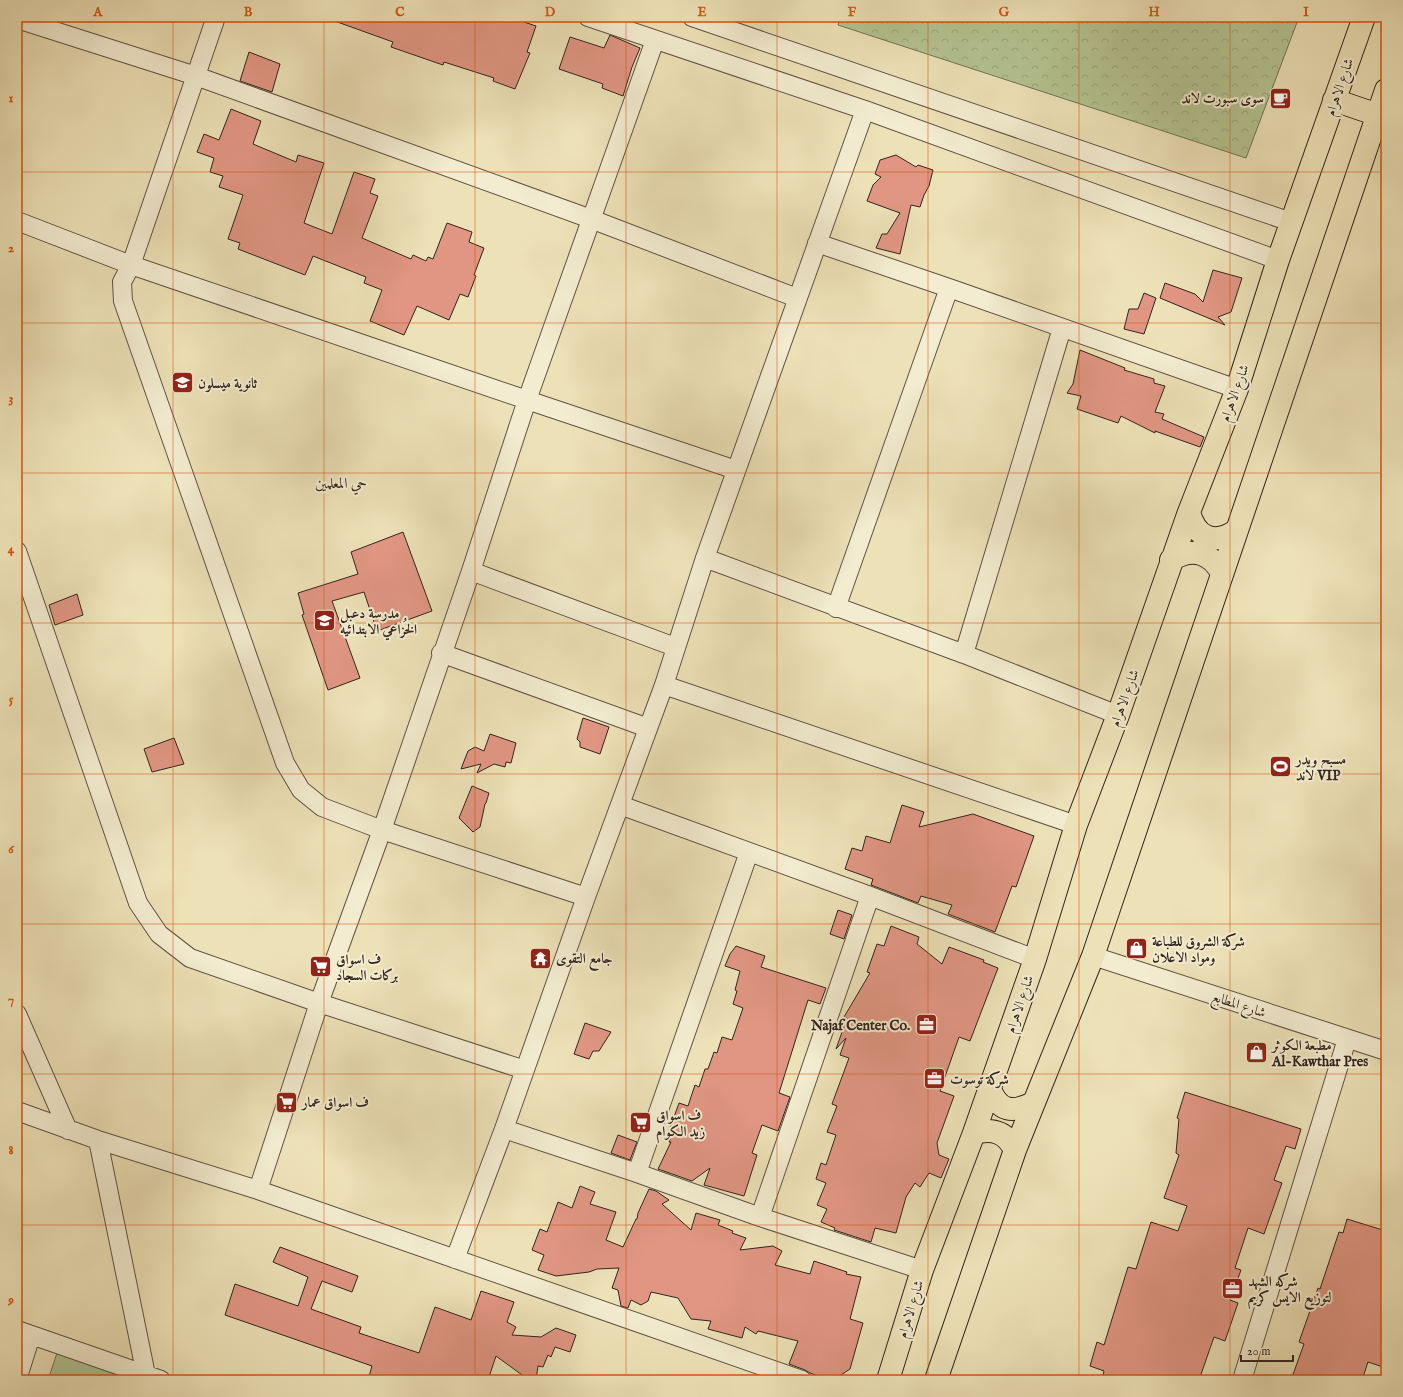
<svg xmlns="http://www.w3.org/2000/svg" width="1403" height="1397" viewBox="0 0 1403 1397" font-family="'IM FELL English',Amiri,serif">
  <style>
    .grass { fill: #b4c391; stroke: #737457 }
    .park { fill: url(#park-crowns); stroke: #737457 }
    .building { fill: #e09683; stroke: #32241d }
    .lines { fill: none; stroke-linecap: round; stroke-linejoin: round }
    .minor-casing { stroke: #615344; stroke-width: 20 }
    .major-casing { stroke: #32241d; stroke-width: 24 }
    .minor { stroke: #f3ecd0; stroke-width: 18 }
    .major { stroke: #ede1b7; stroke-width: 22 }
    .grid { fill: none; stroke: #d6540e; stroke-width: 1; stroke-opacity: 0.55 }
    .labels { text-anchor: middle; stroke-width: 4; stroke-linejoin: round; paint-order: stroke }
    .street-label { font-size: 14px; fill: #32241d; stroke: #f3ecd0 }
    .poi-label { font-size: 14px; font-weight: bold; fill: #32241d; stroke: #f3ecd0; text-anchor: start }
    .neighbourhood-label { font-size: 15px; fill: #32241d; stroke: #f3ecd0 }
    .neatline { fill: none; stroke: #d6540e; stroke-width: 1.5 }
    .grid-label { font-size: 13px; text-anchor: middle; font-weight: bold; fill: #d6540e }
  </style>
  <defs>
    <pattern id="park-crowns" width="20" height="18" patternUnits="userSpaceOnUse"><rect width="20" height="18" fill="#b4c391"/><path d="M2 6a3 3 0 1 1 6 0M12 15a3 3 0 1 1 6 0" fill="none" stroke="#9ba77d"/></pattern>
  </defs>
  <rect width="100%" height="100%" fill="#ede1b7"/>
  <filter id="stains"><feTurbulence type="fractalNoise" baseFrequency=".005" numOctaves="4"/><feColorMatrix values="0 0 0 0 .2 0 0 0 0 .09 0 0 0 0 .02 0 0 0 .5 -.17"/></filter>
  <radialGradient id="worn" r=".72"><stop offset=".6" stop-color="#630" stop-opacity="0"/><stop offset="1" stop-color="#630" stop-opacity=".3"/></radialGradient>
  <path class="grass" d="M 57,1353 L 132,1380 L 48,1380 Z"/>
  <path class="park" d="M 841,17 L 1299,17 L 1246,158 L 838,25 Z"/>
  <path class="building" d="M 330,17 L 509,17 L 536,26 L 527,52 L 530,53 L 515,89 L 493,81 L 494,78 L 444,62 L 443,65 L 391,47 L 393,42 L 329,19 Z
    M 610,35 L 640,48 L 632,67 L 623,96 L 602,88 L 603,84 L 559,69 L 570,37 L 604,48 Z
    M 249,52 L 280,64 L 272,92 L 240,81 Z
    M 231,109 L 261,121 L 253,144 L 296,162 L 298,155 L 324,163 L 304,223 L 332,234 L 354,172 L 375,179 L 370,193 L 378,196 L 362,238 L 411,259 L 413,255 L 426,261 L 428,257 L 433,259 L 447,223 L 472,232 L 469,242 L 484,248 L 474,275 L 476,276 L 468,297 L 460,294 L 449,320 L 417,306 L 404,335 L 370,321 L 382,290 L 364,283 L 366,277 L 313,256 L 305,275 L 238,249 L 240,243 L 228,239 L 243,195 L 219,187 L 223,176 L 210,172 L 214,158 L 197,152 L 204,134 L 219,140 Z
    M 896,155 L 916,167 L 918,165 L 933,170 L 929,186 L 924,195 L 920,207 L 911,205 L 900,254 L 876,248 L 882,234 L 887,234 L 900,213 L 867,201 L 873,185 L 881,177 L 875,174 L 880,160 Z
    M 1213,270 L 1242,278 L 1231,312 L 1218,317 L 1225,325 L 1160,298 L 1165,283 L 1195,294 L 1203,302 Z
    M 1144,293 L 1156,298 L 1144,334 L 1124,329 L 1129,309 L 1138,309 Z
    M 1080,350 L 1125,368 L 1124,370 L 1154,379 L 1154,383 L 1165,386 L 1155,412 L 1164,414 L 1162,419 L 1204,437 L 1200,447 L 1155,431 L 1155,433 L 1121,416 L 1118,423 L 1077,409 L 1081,396 L 1067,393 L 1073,384 Z
    M 403,532 L 432,611 L 377,631 L 364,592 L 332,601 L 360,678 L 328,690 L 302,615 L 304,614 L 298,593 L 358,574 L 351,552 Z
    M 77,594 L 83,615 L 55,625 L 49,605 Z
    M 583,718 L 609,727 L 600,754 L 580,747 L 580,742 L 577,739 Z
    M 490,734 L 516,743 L 511,763 L 506,762 L 505,767 L 494,764 L 477,773 L 481,764 L 461,769 L 468,751 L 475,747 L 484,751 Z
    M 174,738 L 184,764 L 152,772 L 144,749 Z
    M 472,786 L 489,793 L 486,803 L 485,804 L 480,827 L 473,832 L 459,818 Z
    M 902,805 L 924,812 L 919,827 L 973,814 L 1034,836 L 1016,887 L 1012,886 L 995,932 L 948,914 L 952,905 L 921,896 L 918,903 L 871,885 L 873,879 L 845,869 L 852,848 L 862,851 L 866,836 L 890,843 Z
    M 838,910 L 852,915 L 844,939 L 830,934 Z
    M 891,926 L 919,937 L 917,944 L 942,964 L 949,947 L 984,960 L 983,962 L 998,968 L 970,1041 L 959,1037 L 940,1091 L 954,1096 L 937,1143 L 939,1155 L 949,1159 L 941,1178 L 929,1173 L 920,1187 L 915,1183 L 906,1197 L 896,1233 L 875,1228 L 871,1242 L 834,1230 L 835,1228 L 821,1222 L 827,1209 L 817,1205 L 826,1183 L 816,1179 L 821,1163 L 826,1165 L 836,1135 L 827,1132 L 837,1106 L 832,1104 L 849,1058 L 840,1055 L 846,1038 L 836,1049 L 847,1018 L 844,1017 L 870,973 L 867,972 L 877,944 L 884,946 Z
    M 736,946 L 765,956 L 761,967 L 826,988 L 820,1004 L 808,1000 L 779,1093 L 790,1097 L 778,1131 L 762,1125 L 752,1153 L 757,1155 L 744,1196 L 704,1185 L 710,1168 L 692,1181 L 658,1169 L 671,1142 L 669,1142 L 672,1135 L 668,1134 L 679,1103 L 688,1106 L 695,1085 L 699,1087 L 705,1069 L 708,1069 L 714,1052 L 717,1053 L 722,1037 L 732,1040 L 743,1008 L 733,1004 L 737,991 L 735,990 L 740,971 L 725,966 L 730,954 Z
    M 585,1023 L 611,1032 L 599,1051 L 593,1051 L 589,1059 L 574,1054 Z
    M 1185,1092 L 1301,1129 L 1295,1149 L 1286,1146 L 1274,1180 L 1282,1183 L 1264,1234 L 1248,1228 L 1235,1268 L 1241,1270 L 1230,1300 L 1238,1303 L 1225,1341 L 1214,1337 L 1199,1380 L 1102,1380 L 1104,1371 L 1090,1366 L 1097,1342 L 1104,1345 L 1128,1267 L 1136,1269 L 1151,1222 L 1178,1231 L 1187,1206 L 1164,1198 L 1179,1155 L 1176,1153 L 1179,1119 L 1177,1118 Z
    M 618,1135 L 637,1142 L 630,1160 L 611,1153 Z
    M 580,1186 L 595,1192 L 590,1204 L 616,1212 L 606,1240 L 623,1247 L 636,1219 L 637,1219 L 638,1213 L 649,1189 L 656,1191 L 669,1200 L 662,1204 L 691,1230 L 696,1213 L 720,1220 L 718,1225 L 733,1231 L 732,1233 L 746,1238 L 740,1250 L 773,1246 L 782,1251 L 775,1265 L 810,1274 L 814,1261 L 847,1272 L 846,1274 L 861,1277 L 850,1319 L 863,1323 L 850,1369 L 838,1377 L 826,1379 L 810,1373 L 805,1370 L 789,1364 L 798,1341 L 758,1331 L 756,1334 L 745,1327 L 742,1338 L 708,1329 L 711,1321 L 691,1319 L 678,1298 L 651,1292 L 648,1301 L 641,1305 L 631,1300 L 628,1308 L 621,1306 L 618,1290 L 612,1288 L 619,1268 L 597,1269 L 589,1272 L 556,1276 L 538,1270 L 544,1255 L 532,1250 L 540,1229 L 547,1232 L 558,1202 L 572,1208 Z
    M 1347,1219 L 1386,1231 L 1386,1368 L 1368,1362 L 1362,1380 L 1291,1380 L 1304,1344 L 1299,1342 L 1318,1288 L 1320,1289 L 1339,1232 L 1343,1233 Z
    M 280,1247 L 358,1276 L 352,1292 L 322,1281 L 311,1309 L 361,1327 L 359,1333 L 419,1353 L 435,1307 L 471,1320 L 481,1291 L 514,1302 L 507,1322 L 516,1327 L 512,1335 L 541,1337 L 556,1328 L 576,1335 L 570,1352 L 555,1347 L 551,1357 L 548,1355 L 543,1367 L 538,1366 L 536,1380 L 529,1380 L 496,1356 L 488,1380 L 368,1380 L 372,1366 L 225,1315 L 235,1284 L 298,1306 L 308,1277 L 273,1262 Z"/>
  <g class="lines">
    <defs>
      <path id="minor" d="M 216,17 L 131,265 L 122,282 L 123,301 L 285,763 L 301,790 L 322,807 L 382,830 L 586,897
        M 588,17 L 865,110 L 1278,260
        M 692,17 L 1291,222
        M 17,19 L 196,76 L 591,219 L 797,298
        M 17,221 L 131,265 L 527,400 L 736,470
        M 817,243 L 949,288 L 1237,389
        M 17,551 L 138,903 L 159,934 L 190,958 L 319,1003 L 525,1070
        M 705,558 L 964,654 L 1118,715
        M 471,571 L 675,647
        M 836,608 L 949,288
        M 441,653 L 648,728
        M 964,654 L 1062,328
        M 664,685 L 1076,825
        M 620,805 L 870,896 L 1035,959
        M 1093,956 L 1386,1051
        M 17,1014 L 68,1130
        M 17,1111 L 98,1140 L 258,1190 L 802,1380
        M 504,1129 L 637,1173 L 760,1217 L 922,1270
        M 98,1140 L 146,1375
        M 637,1173 L 749,852
        M 258,1190 L 319,1003 L 382,830 L 471,571 L 527,400 L 655,40
        M 760,1217 L 870,896
        M 455,1259 L 504,1129 L 586,897 L 664,685 L 705,558 L 865,110
        M 17,1330 L 161,1380
        M 17,1380 L 31,1335
        M 1242,1380 L 1347,1039"/>
      <path id="major" d="M 1334,100 L 1378,115
        M 1189,512 C 1196,538 1215,546 1237,530
        M 1171,560 C 1193,547 1210,552 1222,573
        M 990,1089 C 999,1112 1013,1113 1033,1103
        M 974,1133 C 993,1128 1006,1132 1015,1150
        M 888,1380 L 922,1270 L 974,1133 L 1035,959 L 1076,825 L 1118,715 L 1189,512 L 1237,389 L 1278,260 L 1364,17
        M 936,1380 L 1015,1150 L 1093,956 L 1386,90"/>
    </defs>
    <use href="#minor" class="minor-casing"/>
    <use href="#major" class="major-casing"/>
    <use href="#minor" class="minor"/>
    <use href="#major" class="major"/>
  </g>
  <path class="grid" d="M 173,17 L 173,1380M 324,17 L 324,1380M 475,17 L 475,1380M 626,17 L 626,1380M 777,17 L 777,1380M 928,17 L 928,1380M 1079,17 L 1079,1380M 1230,17 L 1230,1380M 17,172 L 1386,172M 17,323 L 1386,323M 17,473 L 1386,473M 17,623 L 1386,623M 17,774 L 1386,774M 17,924 L 1386,924M 17,1074 L 1386,1074M 17,1225 L 1386,1225"/>
  <defs>
    <symbol id="cafe-square" viewBox="-11 -11 22 22"><rect x="-9" y="-9" width="18" height="18" rx="4" fill="#8f2418" stroke="#f3ecd0"/><path d="M-5.5-4.5H6V0H3Q3 3.5 0 3.5H-2.5Q-5.5 3.5-5.5 0ZM3-3.2v2h1.7v-2ZM-6 4.5H4V6H-6Z" fill="#fff"/></symbol>
    <symbol id="school-square" viewBox="-11 -11 22 22"><rect x="-9" y="-9" width="18" height="18" rx="4" fill="#8f2418" stroke="#f3ecd0"/><path d="M0-5L7-2L0 1L-7-2ZM-4 1L0 2.5L4 1V4Q0 6-4 4Z" fill="#fff"/></symbol>
    <symbol id="stadium-square" viewBox="-11 -11 22 22"><rect x="-9" y="-9" width="18" height="18" rx="4" fill="#8f2418" stroke="#f3ecd0"/><path d="M0-5a6.5 5 0 1 0 0 10a6.5 5 0 1 0 0-10ZM-3.5-1.8h7v3.6h-7Z" fill="#fff"/></symbol>
    <symbol id="shop-square" viewBox="-11 -11 22 22"><rect x="-9" y="-9" width="18" height="18" rx="4" fill="#8f2418" stroke="#f3ecd0"/><path d="M-5-2.5h2.3a2.7 3.5 0 0 1 5.4 0H5L5.5 6h-11ZM-1.5-2.5h3a1.5 2.3 0 0 0-3 0Z" fill="#fff"/></symbol>
    <symbol id="temple-square" viewBox="-11 -11 22 22"><rect x="-9" y="-9" width="18" height="18" rx="4" fill="#8f2418" stroke="#f3ecd0"/><path d="M0-6L5-2H3V0L6.5 2.5H4V6H1.5V3h-3V6H-4V2.5H-6.5L-3 0V-2H-5Z" fill="#fff"/></symbol>
    <symbol id="supermarket-square" viewBox="-11 -11 22 22"><rect x="-9" y="-9" width="18" height="18" rx="4" fill="#8f2418" stroke="#f3ecd0"/><path d="M-6-5.5h2.5l.6 2H6L4.5 2H-2.5L-4.4-4H-6ZM-1.5 3.2a1.3 1.3 0 1 0 .1 0ZM3 3.2a1.3 1.3 0 1 0 .1 0Z" fill="#fff"/></symbol>
    <symbol id="office-square" viewBox="-11 -11 22 22"><rect x="-9" y="-9" width="18" height="18" rx="4" fill="#8f2418" stroke="#f3ecd0"/><path d="M-6-3h4V-5.5h4V-3h4V5H-6ZM-1-4.5V-3h2v-1.5ZM-6 0V1H6V0Z" fill="#fff"/></symbol>
  </defs>
  <g fill-rule="evenodd">
    <use href="#cafe-square" x="1268" y="86" width="25" height="25"/>
    <use href="#school-square" x="170" y="370" width="25" height="25"/>
    <use href="#school-square" x="312" y="608" width="25" height="25"/>
    <use href="#stadium-square" x="1268" y="754" width="25" height="25"/>
    <use href="#shop-square" x="1124" y="936" width="25" height="25"/>
    <use href="#temple-square" x="528" y="946" width="25" height="25"/>
    <use href="#supermarket-square" x="308" y="954" width="25" height="25"/>
    <use href="#office-square" x="914" y="1012" width="25" height="25"/>
    <use href="#shop-square" x="1244" y="1040" width="25" height="25"/>
    <use href="#office-square" x="922" y="1066" width="25" height="25"/>
    <use href="#supermarket-square" x="274" y="1090" width="25" height="25"/>
    <use href="#supermarket-square" x="628" y="1110" width="25" height="25"/>
    <use href="#office-square" x="1220" y="1276" width="25" height="25"/>
  </g>
  <g class="labels">
    <g class="street-label">
      <text transform="translate(1339 87) rotate(-71)" y="5">شارع الاهرام</text>
      <text transform="translate(1234 393) rotate(-70)" y="5">شارع الاهرام</text>
      <text transform="translate(1124 698) rotate(-70)" y="5">شارع الاهرام</text>
      <text transform="translate(1019 1004) rotate(-71)" y="5">شارع الاهرام</text>
      <text transform="translate(1239 1004) rotate(18)" y="5">شارع المطابع</text>
      <text transform="translate(910 1309) rotate(-73)" y="5">شارع الاهرام</text>
    </g>
    <g class="poi-label">
      <text x="1264" y="103" text-anchor="end">سوى سبورت لاند</text>
      <text x="198" y="388">ثانوية ميسلون</text>
      <text x="340" y="618">مدرسة دعبل<tspan x="340" dy="16">الخُزاعي الابتدائيه</tspan></text>
      <text x="1296" y="764">مسبح ويدر<tspan x="1296" dy="16">لاند VIP</tspan></text>
      <text x="1152" y="946">شركة الشروق للطباعة<tspan x="1152" dy="16">ومواد الاعلان</tspan></text>
      <text x="556" y="963">جامع التقوى</text>
      <text x="336" y="964">ف اسواق<tspan x="336" dy="16">بركات السجاد</tspan></text>
      <text x="910" y="1030" text-anchor="end">Najaf Center Co.</text>
      <text x="1272" y="1050">مطبعة الكوثر<tspan x="1272" dy="16">Al-Kawthar Pres</tspan></text>
      <text x="950" y="1084">شركة توسوت</text>
      <text x="302" y="1107">ف اسواق عمار</text>
      <text x="656" y="1120">ف اسواق<tspan x="656" dy="16">زيد الكوام</tspan></text>
      <text x="1248" y="1286">شركه الشهد<tspan x="1248" dy="16">لتوزيع الايس كريم</tspan></text>
    </g>
    <g class="neighbourhood-label">
      <text x="341" y="488">حي المعلمین</text>
    </g>
  </g>
  <rect width="1403" height="1397" fill="none" stroke="#ede1b7" stroke-width="44"/>
  <path d="M1241 1355v6h52v-6" fill="none" stroke="#32241d" stroke-width="2"/>
  <text x="1247" y="1355" font-size="12" fill="#32241d" stroke="#f3ecd0" stroke-width="3" paint-order="stroke">20 m</text>
  <rect x="22" y="22" width="1359" height="1353" class="neatline"/>
  <g class="grid-label">
    <text x="98" y="16">A</text>
    <text x="248" y="16">B</text>
    <text x="400" y="16">C</text>
    <text x="550" y="16">D</text>
    <text x="702" y="16">E</text>
    <text x="852" y="16">F</text>
    <text x="1004" y="16">G</text>
    <text x="1154" y="16">H</text>
    <text x="1306" y="16">I</text>
    <text x="11" y="102">1</text>
    <text x="11" y="252">2</text>
    <text x="11" y="402">3</text>
    <text x="11" y="553">4</text>
    <text x="11" y="703">5</text>
    <text x="11" y="853">6</text>
    <text x="11" y="1004">7</text>
    <text x="11" y="1154">8</text>
    <text x="11" y="1304">9</text>
  </g>
  <rect width="100%" height="100%" filter="url(#stains)"/>
  <rect width="100%" height="100%" fill="url(#worn)"/>
</svg>
